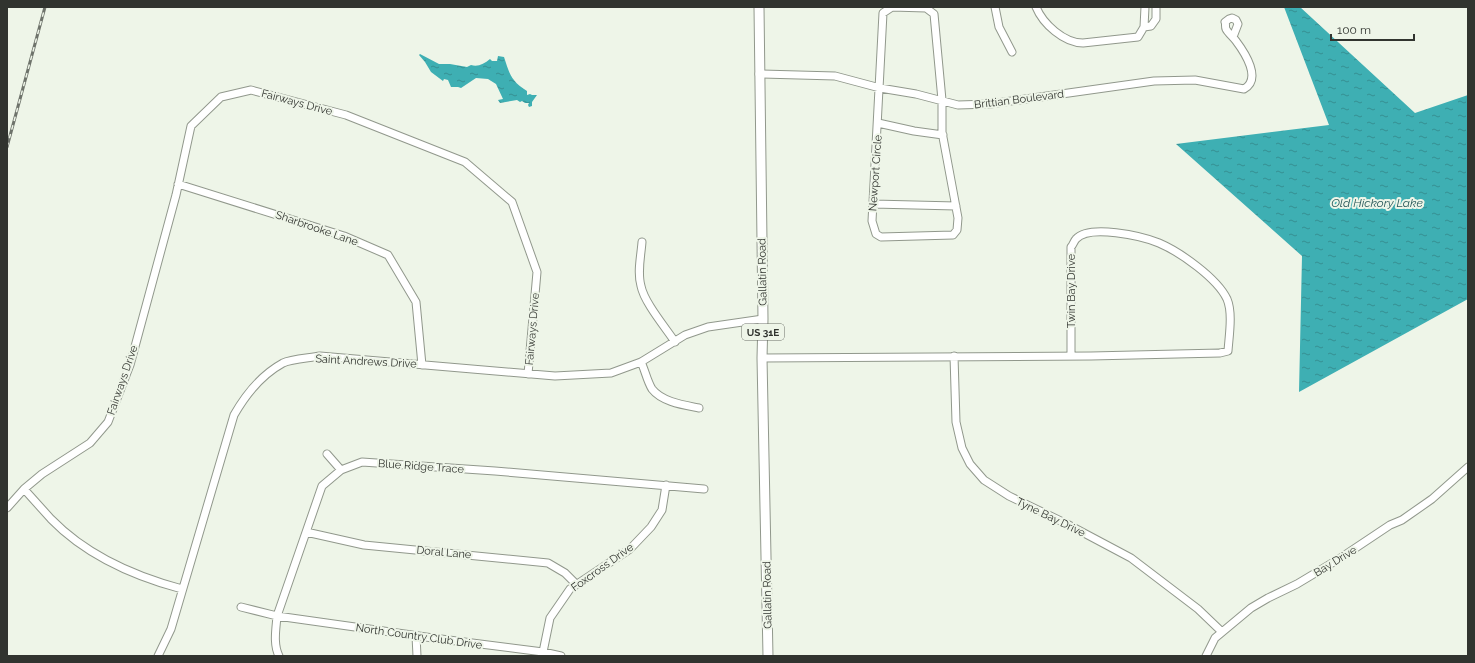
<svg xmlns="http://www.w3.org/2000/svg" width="1475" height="663" viewBox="0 0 1475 663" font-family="Raleway,sans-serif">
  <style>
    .water { fill: url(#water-ripples) }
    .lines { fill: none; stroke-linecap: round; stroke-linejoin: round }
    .minor-casing { stroke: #91988c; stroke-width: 9 }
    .major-casing { stroke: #91988c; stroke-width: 11 }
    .minor { stroke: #fff; stroke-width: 7 }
    .major { stroke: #fff; stroke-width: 9 }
    .rail-casing { stroke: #6e736b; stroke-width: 3 }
    .rail { stroke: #eef5e8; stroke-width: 1.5; stroke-dasharray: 4.5; stroke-linecap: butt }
    .labels { text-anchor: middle; stroke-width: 4; stroke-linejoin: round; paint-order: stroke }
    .shield { fill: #eef5e8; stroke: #6a6e66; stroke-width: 1 }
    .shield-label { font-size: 10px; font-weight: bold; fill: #31342f }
    .street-label { font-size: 11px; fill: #31342f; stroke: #eef5e8 }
    .water-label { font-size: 12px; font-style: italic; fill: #29595a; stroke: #eef5e8 }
  </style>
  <defs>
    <pattern id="water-ripples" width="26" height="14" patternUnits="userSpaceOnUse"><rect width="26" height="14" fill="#3eafb3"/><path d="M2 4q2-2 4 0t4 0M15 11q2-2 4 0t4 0" fill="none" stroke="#358f92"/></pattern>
  </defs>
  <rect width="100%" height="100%" fill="#eef5e8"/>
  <path class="water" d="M 1284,7 L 1300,7 L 1415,113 L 1468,95 L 1468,299 L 1299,392 L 1302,256 L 1176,144 L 1329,125 Z
    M 420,54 L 439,64 L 450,64 L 467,67 L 471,65 C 478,67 484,64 490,59 L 492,61 L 497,61 L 498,56 L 504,57 C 510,75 511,81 527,91 L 527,95 L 530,94 L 532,95 L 537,95 L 532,102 L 532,106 L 529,107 L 528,105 L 529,103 L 525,103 L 522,101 L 520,102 L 517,100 L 500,103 L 498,100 L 503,99 L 496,84 L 488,79 L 476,78 L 461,88 L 458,87 L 451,87 L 448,80 L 444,79 L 443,81 L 431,72 L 425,62 L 419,55 Z"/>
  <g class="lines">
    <defs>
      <path id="minor" d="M 892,7 L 926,8 L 934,14 L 942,100 L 942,132 L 958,218 L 957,230 L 953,235 L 881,237 L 876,234 L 872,221 L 883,13 Z
        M 995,7 L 999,27 L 1012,52
        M 1036,7 C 1043,24 1064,43 1083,43 L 1138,37 L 1144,27 L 1145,7
        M 1144,27 L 1151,26 L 1156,19 L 1156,7
        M 759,74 L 835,76 L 880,88 L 916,94 L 958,105 L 990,104 L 1154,81 L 1195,80 L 1244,89 C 1262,79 1245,53 1236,41 C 1233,37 1228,33 1226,29 C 1225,27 1226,24 1225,22 L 1229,19 L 1232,18 L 1236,20 L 1238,24 L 1233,37
        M 878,123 L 914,131 L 943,135
        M 178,184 L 344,236 L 388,255 L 416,302 L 422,365
        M 873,204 L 956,206
        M 642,242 C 641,256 637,272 641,286 C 644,302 665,327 675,342
        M 954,356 L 956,422 L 962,448 L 970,464 L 984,480 L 1009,496 L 1067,524 L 1131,558 L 1198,609 L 1222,632
        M 762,358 L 1091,356 L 1220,353 L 1228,351 C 1229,336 1233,313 1227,299 C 1217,278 1180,252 1159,243 C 1142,236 1089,224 1076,239 C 1074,241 1073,245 1071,247 L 1071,355
        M 641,362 C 645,370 647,381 652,389 C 662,402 684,405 699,408
        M 327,454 L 341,470
        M 24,489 C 33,499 42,509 51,519 C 86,555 133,576 182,589
        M 7,508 L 24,489 L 42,474 L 90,443 L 108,422 L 130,365 L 176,195 L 191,126 L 221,97 L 251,90 L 346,115 L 465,162 L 512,202 L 537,272 L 528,374
        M 306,532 L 364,545 L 548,563 L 565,573 L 576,584
        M 241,607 L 277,616 L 433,638 L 543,652 L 561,656
        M 416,636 L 417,656
        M 543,652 L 550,618 L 570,589 L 630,549 L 651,527 L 662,510 L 666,485
        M 158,656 L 171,629 L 234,415 C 246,394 261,375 283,363 C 291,359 310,358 320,356 L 555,376 L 611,373 L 641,362 L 685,335 L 708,327 L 763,319
        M 279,656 C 273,644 276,629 277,616 L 322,486 L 341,470 L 362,462 L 495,471 L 704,489
        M 1206,656 L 1215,638 L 1251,608 L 1268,598 L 1297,584 L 1342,557 L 1390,525 L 1402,520 L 1432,499 L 1468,467"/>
      <path id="major" d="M 759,7 L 763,319 L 762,358 L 768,656"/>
    </defs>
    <use href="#minor" class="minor-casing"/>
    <use href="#major" class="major-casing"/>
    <use href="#minor" class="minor"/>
    <use href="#major" class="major"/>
    <defs>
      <path id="rail" d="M 7,147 L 45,7"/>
    </defs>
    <use href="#rail" class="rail-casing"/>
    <use href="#rail" class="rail"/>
  </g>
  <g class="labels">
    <rect class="shield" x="742" y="324" width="42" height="16" rx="3"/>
    <g class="shield-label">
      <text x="763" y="336">US 31E</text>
    </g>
    <g class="street-label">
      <text transform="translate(1019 99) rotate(-7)" y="4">Brittian Boulevard</text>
      <text transform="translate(297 102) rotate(15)" y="4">Fairways Drive</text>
      <text transform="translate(875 173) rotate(-86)" y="4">Newport Circle</text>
      <text transform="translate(317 228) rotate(19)" y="4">Sharbrooke Lane</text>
      <text transform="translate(762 272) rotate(-91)" y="4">Gallatin Road</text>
      <text transform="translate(1071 291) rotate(-90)" y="4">Twin Bay Drive</text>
      <text transform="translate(532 329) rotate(-85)" y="4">Fairways Drive</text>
      <text transform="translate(366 361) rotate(3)" y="4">Saint Andrews Drive</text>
      <text transform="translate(122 380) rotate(-71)" y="4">Fairways Drive</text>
      <text transform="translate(421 466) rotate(4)" y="4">Blue Ridge Trace</text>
      <text transform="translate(1051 517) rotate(26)" y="4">Tyne Bay Drive</text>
      <text transform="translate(444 552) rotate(5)" y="4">Doral Lane</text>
      <text transform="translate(1335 561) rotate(-32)" y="4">Bay Drive</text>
      <text transform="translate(602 567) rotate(-36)" y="4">Foxcross Drive</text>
      <text transform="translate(767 595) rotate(-91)" y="4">Gallatin Road</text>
      <text transform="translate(419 636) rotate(8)" y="4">North Country Club Drive</text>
    </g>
    <g class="water-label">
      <text x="1377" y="207">Old Hickory Lake</text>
    </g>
  </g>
  <rect width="1475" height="663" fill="none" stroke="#31342f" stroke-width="16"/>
  <path d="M1331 34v6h83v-6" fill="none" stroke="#31342f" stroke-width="2"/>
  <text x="1337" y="34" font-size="12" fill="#31342f" stroke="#eef5e8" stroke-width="3" paint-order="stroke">100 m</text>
</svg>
